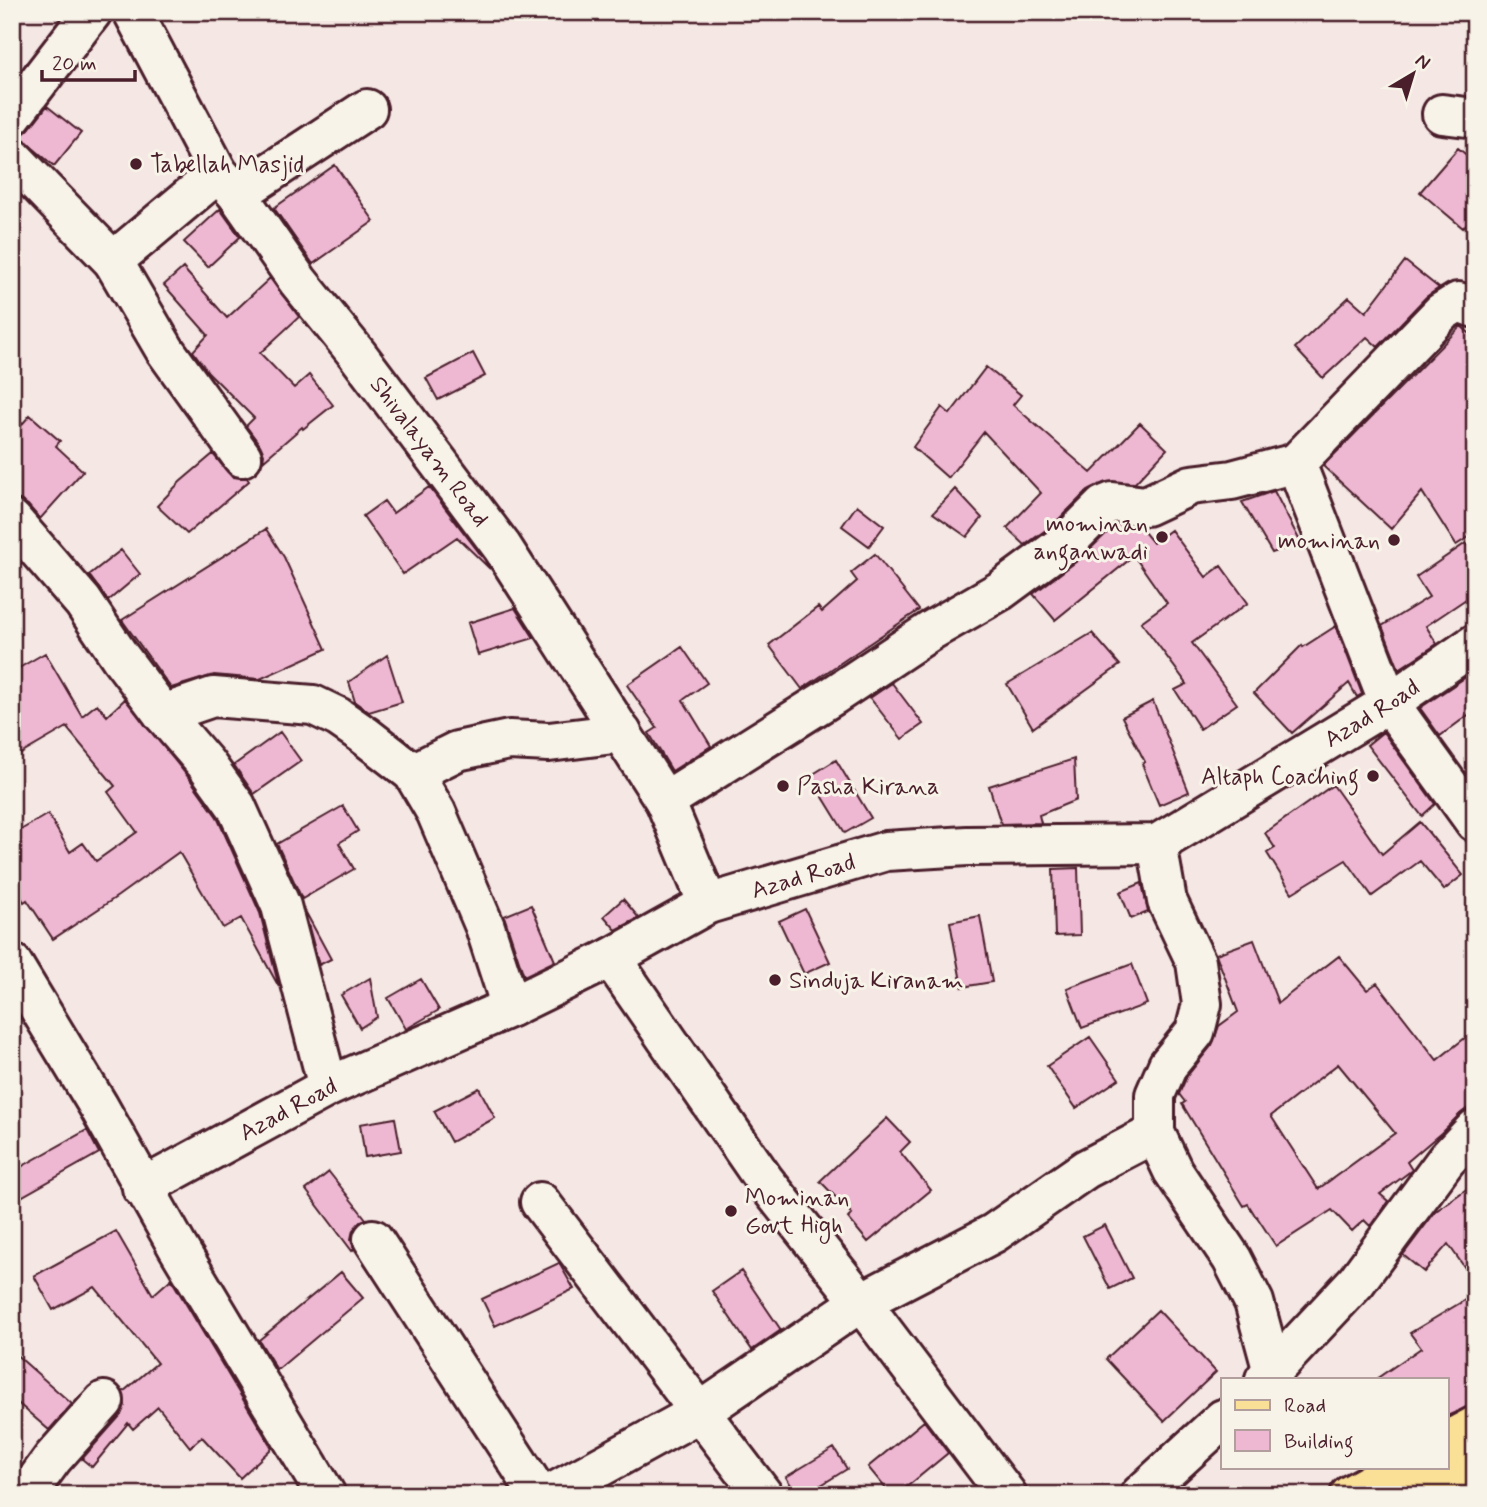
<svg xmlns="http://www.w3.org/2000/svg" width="1487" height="1507" viewBox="0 0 1487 1507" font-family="Mynerve,sans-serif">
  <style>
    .building { fill: #eeb8d2; stroke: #4a1f2b; stroke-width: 2; fill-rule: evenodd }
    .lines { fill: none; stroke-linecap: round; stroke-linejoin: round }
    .minor-casing { stroke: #4a1f2b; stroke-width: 44 }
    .major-casing { stroke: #4a1f2b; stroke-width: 44 }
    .minor { stroke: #f7f3e8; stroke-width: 38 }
    .major { stroke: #fadf96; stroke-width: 38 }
    .poi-dot { fill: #4a1f2b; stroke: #f7f3e8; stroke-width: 2.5 }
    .labels { text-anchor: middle; stroke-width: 6; stroke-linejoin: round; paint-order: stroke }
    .poi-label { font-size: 24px; fill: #4a1f2b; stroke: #f7f3e8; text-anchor: start }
    .street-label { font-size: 24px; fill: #4a1f2b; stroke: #f7f3e8 }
  </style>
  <rect width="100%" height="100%" fill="#f5e7e4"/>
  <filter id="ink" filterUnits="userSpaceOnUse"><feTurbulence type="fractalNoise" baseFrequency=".0143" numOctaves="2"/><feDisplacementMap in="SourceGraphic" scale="14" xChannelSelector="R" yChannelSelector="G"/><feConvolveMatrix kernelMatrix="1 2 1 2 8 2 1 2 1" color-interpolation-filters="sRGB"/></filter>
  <g filter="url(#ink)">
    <path class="building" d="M 47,106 L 81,133 L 54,166 L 19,136 L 29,129 Z
      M 1458,148 L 1475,162 L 1475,214 L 1463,228 L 1420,192 Z
      M 335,165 L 374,221 L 313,264 L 274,208 Z
      M 220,209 L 240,237 L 208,267 L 184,242 Z
      M 1405,261 L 1439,288 L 1426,297 L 1378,347 L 1367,337 L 1323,378 L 1295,348 L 1349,297 L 1366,312 Z
      M 183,268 L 227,318 L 270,278 L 299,317 L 260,353 L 294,388 L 309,375 L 333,405 L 303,429 L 302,427 L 263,461 L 264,454 L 260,445 L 246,426 L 254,418 L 208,372 L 193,351 L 208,335 L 164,285 Z
      M 1461,326 L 1475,338 L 1475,533 L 1456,545 L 1422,492 L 1391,529 L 1323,466 Z
      M 473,353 L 485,376 L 438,400 L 426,378 Z
      M 986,367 L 1021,395 L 1013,405 L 1091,473 L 1140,423 L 1167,449 L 1135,483 L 1106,482 L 1088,490 L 1054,524 L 1025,545 L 1007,528 L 1041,493 L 984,432 L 948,478 L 913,447 L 942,407 L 950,414 Z
      M 30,415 L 60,441 L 56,446 L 83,471 L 40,519 L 28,505 L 20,500 L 12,499 L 12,436 Z
      M 213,454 L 232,477 L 247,478 L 249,481 L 187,534 L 157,506 L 180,482 Z
      M 429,487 L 484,559 L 490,569 L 457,537 L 403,574 L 363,516 L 384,501 L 393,513 Z
      M 955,489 L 982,518 L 967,537 L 933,513 Z
      M 1274,491 L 1301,543 L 1272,553 L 1242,502 Z
      M 857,505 L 884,526 L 869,546 L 842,526 Z
      M 1116,524 L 1140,527 L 1153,543 L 1171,530 L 1206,577 L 1221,566 L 1248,603 L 1192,643 L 1237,704 L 1200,729 L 1175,690 L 1187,684 L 1141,622 L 1167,603 L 1134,556 L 1055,620 L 1033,594 L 1081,558 Z
      M 266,529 L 284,557 L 326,649 L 260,679 L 214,675 L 171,688 L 122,620 Z
      M 1466,543 L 1475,556 L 1475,593 L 1426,626 L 1437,644 L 1399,669 L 1382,626 L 1429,597 L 1416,577 Z
      M 121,550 L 140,574 L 108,601 L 89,575 Z
      M 875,554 L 919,610 L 802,689 L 769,645 L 818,607 L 822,612 L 857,581 L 851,573 Z
      M 515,608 L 534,638 L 478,655 L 468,623 Z
      M 1336,626 L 1362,694 L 1357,697 L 1349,683 L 1292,733 L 1254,693 L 1302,645 L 1303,647 Z
      M 1092,633 L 1120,665 L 1033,728 L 1007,684 Z
      M 682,647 L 707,683 L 683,700 L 711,746 L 672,771 L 649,733 L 657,728 L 627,685 Z
      M 45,653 L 82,716 L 97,704 L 107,716 L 125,699 L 189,778 L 217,817 L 260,913 L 279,987 L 241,918 L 223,928 L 179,852 L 118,896 L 53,939 L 27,900 L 24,902 L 12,883 L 12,835 L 48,814 L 70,852 L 83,843 L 96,861 L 137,832 L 108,792 L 115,786 L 67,728 L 69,726 L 12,759 L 12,672 Z
      M 387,655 L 402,702 L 369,712 L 355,702 L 349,682 Z
      M 1475,671 L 1475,710 L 1440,736 L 1420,708 Z
      M 892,683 L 923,724 L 902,739 L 870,698 Z
      M 1153,701 L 1189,792 L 1159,805 L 1142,764 L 1145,762 L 1122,717 Z
      M 280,732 L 301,761 L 254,794 L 234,765 Z
      M 1383,732 L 1435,804 L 1422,816 L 1367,745 Z
      M 1074,759 L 1076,800 L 1039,815 L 1041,823 L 1001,824 L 989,786 Z
      M 836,760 L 871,818 L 845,833 L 810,776 Z
      M 1333,785 L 1382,854 L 1420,822 L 1463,875 L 1444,890 L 1420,861 L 1372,896 L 1346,860 L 1292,893 L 1267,853 L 1275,848 L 1265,833 Z
      M 343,806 L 358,831 L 339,843 L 354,869 L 302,899 L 277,844 Z
      M 1078,868 L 1080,935 L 1055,936 L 1053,869 Z
      M 1142,883 L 1148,912 L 1131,919 L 1120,892 Z
      M 623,899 L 639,918 L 616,930 L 604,916 Z
      M 531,905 L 555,961 L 524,976 L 504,916 Z
      M 304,909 L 331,959 L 319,965 Z
      M 805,909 L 830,962 L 804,974 L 779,921 Z
      M 980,916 L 992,982 L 962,987 L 950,922 Z
      M 1254,940 L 1278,1003 L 1339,956 L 1367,990 L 1377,983 L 1437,1060 L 1475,1030 L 1475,1108 L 1468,1108 L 1460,1114 L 1441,1133 L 1407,1162 L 1412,1170 L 1380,1194 L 1388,1201 L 1370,1226 L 1364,1220 L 1352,1231 L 1332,1210 L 1276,1246 L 1257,1217 L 1258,1216 L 1256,1217 L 1248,1204 L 1244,1206 L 1182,1104 L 1185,1102 L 1179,1094 L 1187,1076 L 1212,1045 L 1219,1026 L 1238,1012 L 1216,954 ZM 1338,1064 L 1395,1133 L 1318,1189 L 1271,1116 Z
      M 1132,964 L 1147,1004 L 1082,1028 L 1067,988 Z
      M 370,978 L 377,1017 L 360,1028 L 341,995 Z
      M 421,979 L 439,1010 L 406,1029 L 388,998 Z
      M 1090,1037 L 1119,1079 L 1076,1108 L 1047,1066 Z
      M 479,1088 L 495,1118 L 451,1142 L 434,1111 Z
      M 395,1118 L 401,1151 L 365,1157 L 360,1124 Z
      M 887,1118 L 910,1142 L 900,1152 L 931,1190 L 868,1242 L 848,1218 L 852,1214 L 820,1181 Z
      M 87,1130 L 99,1153 L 12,1202 L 12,1172 Z
      M 329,1172 L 366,1219 L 361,1221 L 353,1230 L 351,1239 L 354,1249 L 352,1251 L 306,1190 Z
      M 1475,1183 L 1475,1282 L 1448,1244 L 1424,1272 L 1403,1255 L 1436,1211 Z
      M 1105,1225 L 1132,1278 L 1110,1289 L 1083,1236 Z
      M 116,1231 L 153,1295 L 171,1279 L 272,1448 L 240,1478 L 202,1437 L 190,1447 L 158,1407 L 133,1429 L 128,1423 L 92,1467 L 82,1459 L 121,1415 L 125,1405 L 123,1392 L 157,1363 L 95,1287 L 53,1310 L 34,1276 Z
      M 559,1263 L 574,1289 L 495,1326 L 482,1299 Z
      M 741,1271 L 781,1330 L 752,1350 L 712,1291 Z
      M 341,1272 L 363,1298 L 277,1370 L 259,1340 Z
      M 1475,1294 L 1475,1404 L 1447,1416 L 1447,1379 L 1376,1379 L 1421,1348 L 1410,1333 Z
      M 1158,1310 L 1216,1372 L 1164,1421 L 1106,1359 Z
      M 12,1351 L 72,1404 L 49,1430 L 12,1398 Z
      M 924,1421 L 948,1453 L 897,1495 L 891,1495 L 868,1467 Z
      M 834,1448 L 847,1469 L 805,1495 L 797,1495 L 786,1477 Z"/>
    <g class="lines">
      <defs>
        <g id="minor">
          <path id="s1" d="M 133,12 L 218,173 L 237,194 L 298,281 L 357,354 L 502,547 L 665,801 L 708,904"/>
          <path d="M 1442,114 L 1475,118"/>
          <path d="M 12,116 L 92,12"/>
          <path d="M 12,157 L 113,261 L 165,350 L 242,457"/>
          <path d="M 237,194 L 367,109"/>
          <path d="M 113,261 L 218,173"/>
          <path d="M 1296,463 L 1389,703 L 1475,822"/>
          <path d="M 12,520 L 83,602 L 120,657 L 163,714 L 213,697 L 313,705 L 338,717 L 364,735 L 413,773 L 436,812 L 485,927 L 511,1007"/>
          <path d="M 163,714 L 206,764 L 236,806 L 281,906 L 328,1087"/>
          <path d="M 413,773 L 457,751 L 509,740 L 549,742 L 622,733"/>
          <path d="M 665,801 L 834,695 L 932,630 L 1000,591 L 1068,541 L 1103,506 L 1113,502 L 1146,506 L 1191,485 L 1232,480 L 1296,463 L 1442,312 L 1458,302 L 1475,308"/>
          <path d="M 1157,844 L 1167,901 L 1196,962 L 1202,1004 L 1195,1032 L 1168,1065 L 1155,1095 L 1155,1133 L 1173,1171 L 1232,1259 L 1254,1302 L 1273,1372"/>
          <path d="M 611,958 L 764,1180 L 861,1302 L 1007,1495"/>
          <path d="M 12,963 L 99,1107 L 177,1246 L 326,1495"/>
          <path id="s2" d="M 142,1188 L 328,1087 L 511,1007 L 611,958 L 708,904 L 886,851 L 967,846 L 1157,844 L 1389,703 L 1475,644"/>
          <path d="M 540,1202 L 763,1495"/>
          <path d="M 373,1239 L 539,1495"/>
          <path d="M 1265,1379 L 1356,1282 L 1446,1160 L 1475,1129"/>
          <path d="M 26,1495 L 53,1458 L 104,1401"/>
          <path d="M 549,1495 L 700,1412 L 861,1302 L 994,1233 L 1086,1169 L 1155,1133"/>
          <path d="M 1140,1495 L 1223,1419"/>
        </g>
        <path id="major" d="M 1447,1441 L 1475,1426
          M 1350,1495 L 1401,1467
          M 1414,1495 L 1475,1462"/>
      </defs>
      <use href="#minor" class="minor-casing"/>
      <use href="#major" class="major-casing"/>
      <use href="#minor" class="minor"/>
      <use href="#major" class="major"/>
    </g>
  </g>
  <g class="poi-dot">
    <circle cx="136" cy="164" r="7"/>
    <circle cx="1162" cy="537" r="7"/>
    <circle cx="1394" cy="540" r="7"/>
    <circle cx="1373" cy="776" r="7"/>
    <circle cx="783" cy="786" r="7"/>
    <circle cx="775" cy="980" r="7"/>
    <circle cx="731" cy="1211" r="7"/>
  </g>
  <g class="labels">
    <g class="poi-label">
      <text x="150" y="172">Tabellah Masjid</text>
      <text x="1148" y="531" text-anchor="end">mominan<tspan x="1148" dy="28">anganwadi</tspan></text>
      <text x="1380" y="548" text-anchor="end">mominan</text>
      <text x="1359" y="784" text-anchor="end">Altaph Coaching</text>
      <text x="797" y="794">Pasha Kirana</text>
      <text x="789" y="988">Sinduja Kiranam</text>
      <text x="745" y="1205">Mominan<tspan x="745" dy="28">Govt High</tspan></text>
    </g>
    <g class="street-label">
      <text dy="8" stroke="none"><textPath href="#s1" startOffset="532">Shivalayam Road</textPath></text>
      <text dy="8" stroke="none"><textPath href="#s2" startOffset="1342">Azad Road</textPath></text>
      <text dy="8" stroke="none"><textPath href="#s2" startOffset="733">Azad Road</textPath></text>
      <text dy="8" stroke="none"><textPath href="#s2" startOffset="166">Azad Road</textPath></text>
    </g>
  </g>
  <rect width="1487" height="1507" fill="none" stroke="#f7f3e8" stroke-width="42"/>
  <rect x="21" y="21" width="1445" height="1465" fill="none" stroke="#4a1f2b" stroke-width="2.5" filter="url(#ink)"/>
  <rect x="1221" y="1378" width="228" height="91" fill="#f7f3e8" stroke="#b29e9c" stroke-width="2"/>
  <rect x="1235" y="1400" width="35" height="10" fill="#fadf96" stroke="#b29e9c" stroke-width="2"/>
  <text x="1284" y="1412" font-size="21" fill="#4a1f2b">Road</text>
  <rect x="1235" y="1430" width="35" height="21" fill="#eeb8d2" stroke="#b29e9c" stroke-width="2"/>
  <text x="1284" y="1448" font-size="21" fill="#4a1f2b">Building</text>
  <g transform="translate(1413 74) rotate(38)" stroke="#f7f3e8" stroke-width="5" paint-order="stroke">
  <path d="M0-5L12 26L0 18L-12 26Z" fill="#4a1f2b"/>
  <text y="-10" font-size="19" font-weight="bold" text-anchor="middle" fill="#4a1f2b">N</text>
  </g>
  <path d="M42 70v10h93v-10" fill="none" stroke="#4a1f2b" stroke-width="3.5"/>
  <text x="52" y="70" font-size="21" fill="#4a1f2b" stroke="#f7f3e8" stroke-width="5" paint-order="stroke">20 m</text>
</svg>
